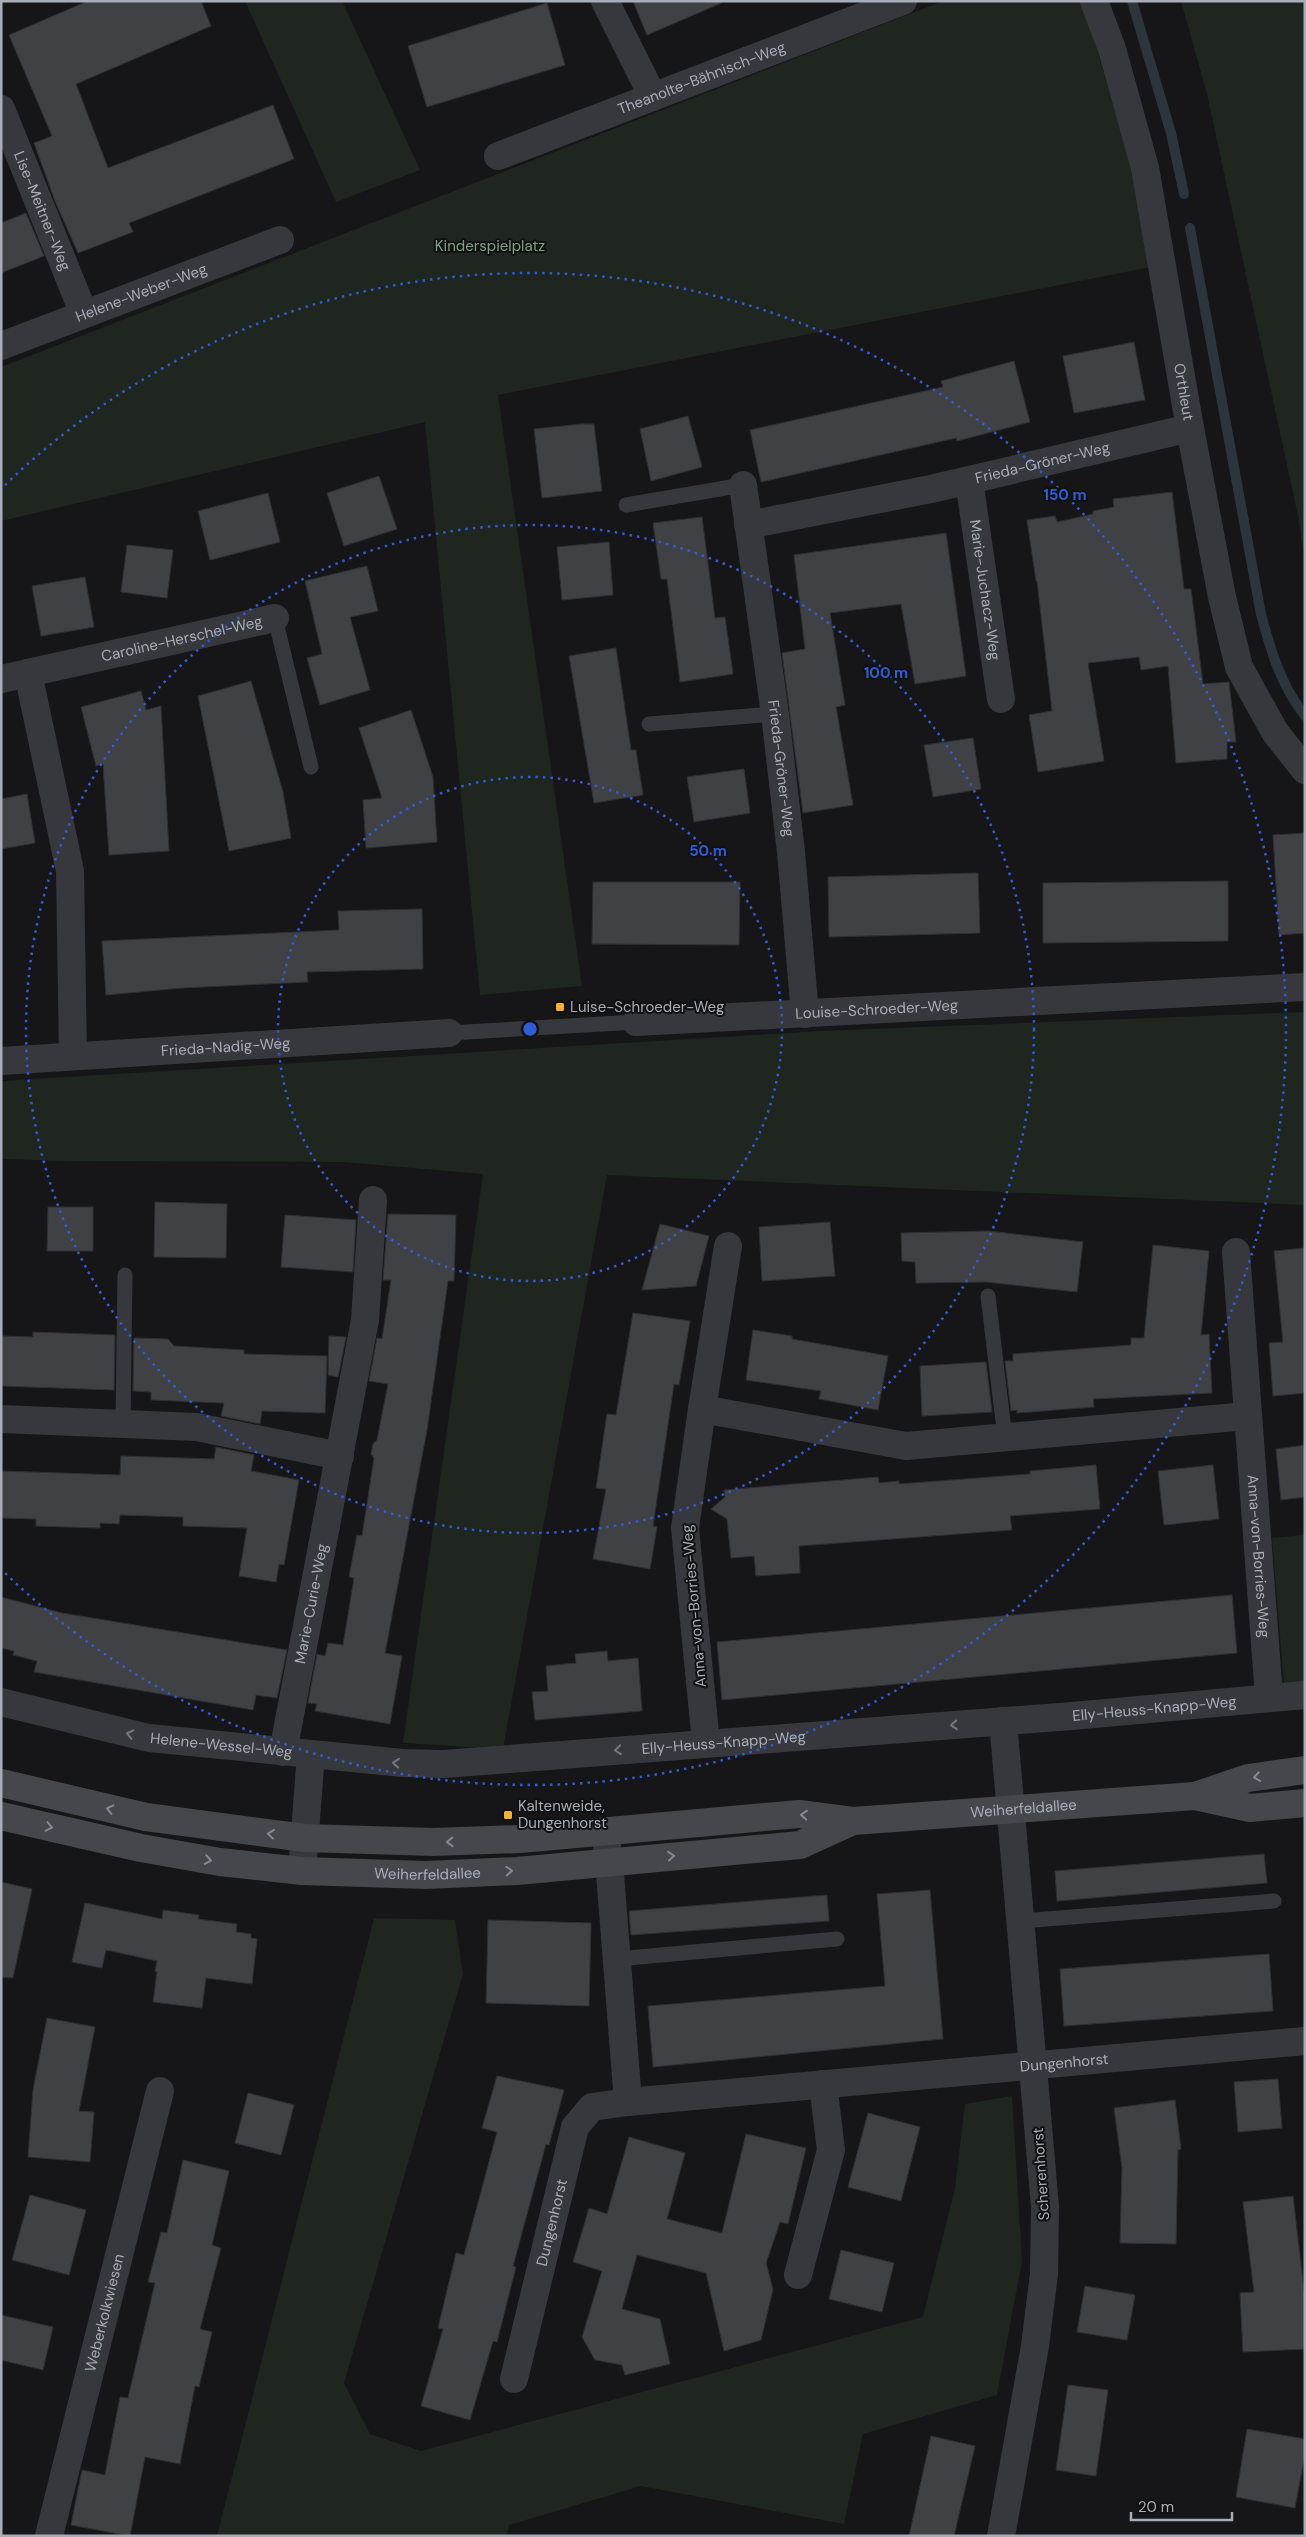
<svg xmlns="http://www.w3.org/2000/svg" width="1306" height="2537" viewBox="0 0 1306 2537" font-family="'DM Sans',sans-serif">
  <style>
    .green { fill: #1e261f }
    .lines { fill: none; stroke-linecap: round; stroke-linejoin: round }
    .stream { stroke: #2c353c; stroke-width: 10 }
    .building { fill: #404145; stroke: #303034 }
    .lane { stroke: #37383d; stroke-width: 15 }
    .street { stroke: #37383d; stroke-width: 28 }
    .secondary { stroke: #45474d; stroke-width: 28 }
    .oneway { stroke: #757881 }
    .oneway2 { stroke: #858993 }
    .ring { fill: none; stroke: #325cd3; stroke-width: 2.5; stroke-dasharray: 2.5 5 }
    .poi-dot { fill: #f2b134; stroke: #111113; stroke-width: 2 }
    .labels { text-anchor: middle; stroke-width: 4; stroke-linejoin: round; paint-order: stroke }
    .street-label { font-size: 15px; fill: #a8adb8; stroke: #111113 }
    .park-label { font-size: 15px; fill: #7fa381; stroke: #111113 }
    .poi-label { font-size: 15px; fill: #a8adb8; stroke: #111113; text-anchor: start }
    .centre { fill: #325cd3; stroke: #111113; stroke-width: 2.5 }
    .ring-label { font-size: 15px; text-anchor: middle; font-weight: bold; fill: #325cd3; stroke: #111113; stroke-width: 4; stroke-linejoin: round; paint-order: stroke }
  </style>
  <rect width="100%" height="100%" fill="#161618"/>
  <path class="green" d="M 245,1 L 342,1 L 420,170 L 336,202 Z
    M 943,1 L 1083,1 L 1129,160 L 1151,267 L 498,395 L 582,986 L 480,995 L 425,422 L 1,521 L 1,367 Z
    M 1181,1 L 1305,1 L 1305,559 L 1298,516 L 1207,94 Z
    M 1305,1012 L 1305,1205 L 607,1175 L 503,1749 L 403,1743 L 483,1174 L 343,1162 L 69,1161 L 1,1159 L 1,1081 L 820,1031 Z
    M 1305,1535 L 1305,1684 L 1284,1685 L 1272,1538 Z
    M 374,1918 L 455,1920 L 463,1974 L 344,2383 L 370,2434 L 421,2451 L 923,2317 L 955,2188 L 965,2104 L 1012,2096 L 1022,2261 L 997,2395 L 863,2434 L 844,2524 L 641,2486 L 509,2525 L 507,2536 L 217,2536 Z"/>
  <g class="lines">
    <path class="stream" d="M 1132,1 L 1171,133 L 1184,194
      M 1190,228 L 1261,614 C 1271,652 1281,685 1305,716"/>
  </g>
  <path class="building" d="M 88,1 L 201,1 L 211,26 L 76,84 L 108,168 L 273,105 L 294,159 L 129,223 L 133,232 L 78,253 L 55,201 L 34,143 L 52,136 L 9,35 Z
    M 633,1 L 726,1 L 647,35 Z
    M 547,3 L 565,65 L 427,107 L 408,46 Z
    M 26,213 L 44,256 L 1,273 L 1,223 Z
    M 1134,342 L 1145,400 L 1074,413 L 1063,356 Z
    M 1014,361 L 1030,422 L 957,441 L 956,438 L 761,482 L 750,430 L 943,387 L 941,381 Z
    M 688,416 L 702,467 L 651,481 L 640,429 Z
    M 582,424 L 594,424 L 602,491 L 542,498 L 534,429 Z
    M 379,476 L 397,529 L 344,546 L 327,493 Z
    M 1172,492 L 1184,589 L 1191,589 L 1203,684 L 1229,682 L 1236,742 L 1227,742 L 1227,759 L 1176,763 L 1168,666 L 1141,670 L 1139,657 L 1088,663 L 1104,761 L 1038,772 L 1029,715 L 1052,711 L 1037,581 L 1036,581 L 1027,520 L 1055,516 L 1057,522 L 1093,514 L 1093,511 L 1114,507 L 1113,499 Z
    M 268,493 L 280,542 L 210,560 L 198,511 Z
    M 702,517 L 715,618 L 725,617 L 733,674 L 680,682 L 667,579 L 661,579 L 653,523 Z
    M 946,533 L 966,676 L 915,684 L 901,604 L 830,613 L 845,705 L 836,707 L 853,805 L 803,813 L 782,653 L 805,649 L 794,555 Z
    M 609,542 L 613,595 L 562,600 L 557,547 Z
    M 127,545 L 173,550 L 167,598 L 121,592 Z
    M 367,566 L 378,611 L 350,617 L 370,690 L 320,705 L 307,658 L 322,654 L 305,581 Z
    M 85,577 L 94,627 L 41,636 L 32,586 Z
    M 616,648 L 631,750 L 636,750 L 643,795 L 594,803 L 569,656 Z
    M 251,681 L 283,792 L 291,838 L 229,851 L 198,696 Z
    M 141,691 L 146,710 L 161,706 L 169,851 L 109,855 L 103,764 L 96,766 L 81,707 Z
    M 411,710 L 433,777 L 437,842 L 366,848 L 363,800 L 382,798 L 359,728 Z
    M 973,738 L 981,789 L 933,797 L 924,745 Z
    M 744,769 L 750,813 L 694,822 L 687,777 Z
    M 27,794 L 35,843 L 1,849 L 1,799 Z
    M 1305,833 L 1305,933 L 1279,935 L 1273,835 Z
    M 978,873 L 980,933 L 829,937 L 828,877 Z
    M 1228,881 L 1228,941 L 1043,943 L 1043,883 Z
    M 593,882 L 740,882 L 739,945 L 592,944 Z
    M 422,909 L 423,969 L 307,972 L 308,982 L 182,988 L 106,995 L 102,941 L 339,930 L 338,911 Z
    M 155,1202 L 227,1204 L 226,1258 L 154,1257 Z
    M 48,1207 L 93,1207 L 93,1251 L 47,1251 Z
    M 388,1214 L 456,1215 L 454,1281 L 448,1281 L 427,1430 L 385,1653 L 402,1656 L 390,1724 L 315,1711 L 317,1704 L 308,1703 L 317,1654 L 325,1656 L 328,1643 L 343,1645 L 354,1578 L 349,1577 L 357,1535 L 362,1536 L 374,1458 L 371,1454 L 373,1444 L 377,1440 L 388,1384 L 369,1381 L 377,1338 L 382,1339 L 391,1280 L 383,1280 Z
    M 285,1215 L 356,1220 L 353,1272 L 281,1267 Z
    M 830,1222 L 835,1276 L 762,1281 L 759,1227 Z
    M 660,1224 L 709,1236 L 696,1286 L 642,1290 Z
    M 989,1231 L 1083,1242 L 1077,1292 L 986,1282 L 916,1283 L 915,1262 L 902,1261 L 901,1233 Z
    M 1153,1245 L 1209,1251 L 1201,1335 L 1209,1334 L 1212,1393 L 1093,1399 L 1094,1407 L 1017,1413 L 1017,1410 L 1011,1411 L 1005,1361 L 1013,1361 L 1013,1354 L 1131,1345 L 1131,1338 L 1144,1338 Z
    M 1305,1248 L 1305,1393 L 1273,1396 L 1269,1343 L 1283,1342 L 1274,1251 Z
    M 633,1313 L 690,1321 L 679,1385 L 674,1384 L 653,1526 L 657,1527 L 650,1569 L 593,1559 L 606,1489 L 596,1488 L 607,1414 L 616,1415 Z
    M 753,1330 L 792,1336 L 792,1339 L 888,1356 L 878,1410 L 819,1399 L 821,1391 L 746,1380 Z
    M 33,1332 L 115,1335 L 114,1390 L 1,1386 L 1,1336 L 33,1337 Z
    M 329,1336 L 346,1337 L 338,1377 L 328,1375 Z
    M 134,1338 L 168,1339 L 174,1346 L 244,1350 L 244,1354 L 327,1356 L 325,1413 L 262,1411 L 260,1424 L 221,1416 L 224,1403 L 151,1400 L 151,1392 L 133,1391 Z
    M 986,1362 L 992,1412 L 922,1416 L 920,1366 Z
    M 1305,1445 L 1305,1497 L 1281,1500 L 1276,1449 Z
    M 216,1447 L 254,1455 L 251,1471 L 299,1480 L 284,1565 L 279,1564 L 276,1582 L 239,1576 L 247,1528 L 183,1526 L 183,1517 L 120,1515 L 119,1524 L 100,1523 L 100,1528 L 36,1526 L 36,1519 L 1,1518 L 1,1471 L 120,1475 L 121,1456 L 214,1459 Z
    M 1096,1465 L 1100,1509 L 1010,1516 L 1012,1530 L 799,1546 L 800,1573 L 756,1576 L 754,1556 L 731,1558 L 727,1519 L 711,1509 L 725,1497 L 724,1490 L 878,1477 L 879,1483 L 899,1481 L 899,1484 L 1030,1474 L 1030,1471 Z
    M 1213,1465 L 1219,1519 L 1164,1525 L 1158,1471 Z
    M 1232,1595 L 1237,1653 L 722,1700 L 717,1642 Z
    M 1,1597 L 62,1613 L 287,1650 L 277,1698 L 256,1695 L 253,1710 L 34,1672 L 37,1661 L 13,1655 L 14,1651 L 1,1648 Z
    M 607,1651 L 608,1661 L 638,1658 L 642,1711 L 535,1720 L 532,1692 L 548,1691 L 546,1666 L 576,1663 L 575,1654 Z
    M 1264,1854 L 1267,1883 L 1057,1901 L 1055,1871 Z
    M 1,1882 L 32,1889 L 13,1978 L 1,1977 Z
    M 930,1890 L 943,2039 L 653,2067 L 648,2006 L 885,1986 L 877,1894 Z
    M 827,1895 L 829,1921 L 631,1935 L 629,1911 Z
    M 85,1903 L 162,1919 L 163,1910 L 199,1915 L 198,1919 L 237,1924 L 236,1932 L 251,1934 L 251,1938 L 257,1939 L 252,1984 L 206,1978 L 202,2008 L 153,2002 L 157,1972 L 155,1971 L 157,1961 L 106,1950 L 102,1968 L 72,1962 Z
    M 488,1920 L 591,1923 L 589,2006 L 486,2003 Z
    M 1269,1954 L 1273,2011 L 1064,2026 L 1060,1969 Z
    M 47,2018 L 95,2027 L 79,2111 L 94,2112 L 90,2162 L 28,2157 L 33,2090 Z
    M 497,2076 L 564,2090 L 549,2145 L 546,2144 L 513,2266 L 516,2267 L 497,2342 L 493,2341 L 470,2420 L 421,2406 L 443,2329 L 438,2328 L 456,2253 L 464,2255 L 497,2132 L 482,2128 Z
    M 1278,2079 L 1282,2128 L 1238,2132 L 1234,2082 Z
    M 248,2093 L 294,2105 L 281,2155 L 235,2143 Z
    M 1175,2100 L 1181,2149 L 1178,2150 L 1176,2244 L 1120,2243 L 1122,2168 L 1114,2108 Z
    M 868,2113 L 920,2127 L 901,2201 L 848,2187 Z
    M 746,2134 L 806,2148 L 788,2224 L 780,2222 L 766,2263 L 773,2289 L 761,2340 L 724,2351 L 706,2273 L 637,2255 L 622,2309 L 660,2319 L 670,2364 L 625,2375 L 622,2365 L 595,2360 L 582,2337 L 602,2271 L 573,2262 L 589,2208 L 607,2214 L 629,2137 L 685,2153 L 667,2219 L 722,2233 Z
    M 183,2160 L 229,2171 L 212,2245 L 221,2248 L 200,2329 L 212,2332 L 199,2387 L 195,2386 L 180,2464 L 145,2457 L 130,2536 L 71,2525 L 82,2470 L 105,2475 L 120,2397 L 128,2398 L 155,2283 L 148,2282 L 161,2232 L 167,2233 Z
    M 30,2195 L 86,2210 L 69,2275 L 12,2260 Z
    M 1293,2196 L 1305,2299 L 1305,2349 L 1243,2352 L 1240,2293 L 1254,2292 L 1243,2202 Z
    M 841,2250 L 894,2263 L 882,2312 L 829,2299 Z
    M 1085,2286 L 1135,2295 L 1127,2340 L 1077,2332 Z
    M 1,2315 L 53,2327 L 43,2370 L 1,2360 Z
    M 1068,2385 L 1108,2390 L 1096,2476 L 1056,2470 Z
    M 1247,2429 L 1305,2439 L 1305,2453 L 1295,2508 L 1236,2497 Z
    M 931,2436 L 975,2446 L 954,2536 L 909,2536 Z"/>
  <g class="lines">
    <path class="lane" d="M 626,505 L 743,485
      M 275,618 L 311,767
      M 649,724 L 775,714
      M 449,1033 L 636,1022
      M 988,1296 L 1005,1438
      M 123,1423 L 125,1275
      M 1021,1921 L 1274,1901
      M 617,1959 L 837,1939"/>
    <g class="street">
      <path d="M 605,1 L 653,97"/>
      <path id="s1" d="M 1094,1 L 1112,49 L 1145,168 L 1190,428 L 1222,597 L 1239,667 L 1275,732 L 1305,770"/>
      <path id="s2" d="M 1,109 L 84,314"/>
      <path id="s3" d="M 498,156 L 903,1"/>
      <path id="s4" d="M 1,346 L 280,240"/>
      <path id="s5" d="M 969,481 L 1001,699"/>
      <path id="s6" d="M 743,485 L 775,714 L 791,852 L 805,1014"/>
      <path id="s7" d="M 748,525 L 931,489 L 1190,428"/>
      <path d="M 1,679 L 28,673"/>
      <path id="s8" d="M 636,1022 L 1305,987"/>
      <path id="s9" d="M 73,1056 L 70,871 L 28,673 L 275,618"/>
      <path id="s10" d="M 1,1061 L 449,1033"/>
      <path id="s11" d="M 1236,1252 L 1269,1697"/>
      <path d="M 702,1409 L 728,1246"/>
      <path d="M 1,1419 L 197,1427 L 340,1456"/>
      <path id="s12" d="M 1,1702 L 149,1738 L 403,1763 L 444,1764 L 1072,1716 L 1305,1695"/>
      <path d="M 706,1743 L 685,1528 L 702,1409 L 906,1446 L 1248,1416"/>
      <path id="s13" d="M 283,1752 L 365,1320 L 373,1200"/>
      <path id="s14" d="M 605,1831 L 609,1861 L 628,2102 L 1305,2041"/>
      <path d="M 302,1871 L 311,1754"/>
      <path d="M 798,2275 L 831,2150 L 823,2084"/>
      <path id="s15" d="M 514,2379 L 575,2127 L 592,2107 L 628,2102"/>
      <path id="s16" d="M 49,2536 L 160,2091"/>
      <path d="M 1001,2536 L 1035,2346 L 1044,2274 L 1045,2207 L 1003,1721"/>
    </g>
    <g class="secondary">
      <path id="s17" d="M 1,1783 L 146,1817 L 305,1838 L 433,1842 L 520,1839 L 799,1814 L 853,1821 L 1195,1796 L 1248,1778 L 1305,1770"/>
      <path d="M 1195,1796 L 1250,1808 L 1305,1803"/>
      <path id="s18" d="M 1,1816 L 141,1848 L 220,1862 L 302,1871 L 426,1875 L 517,1871 L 800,1845 L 853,1821"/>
    </g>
  </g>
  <defs><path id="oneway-chevron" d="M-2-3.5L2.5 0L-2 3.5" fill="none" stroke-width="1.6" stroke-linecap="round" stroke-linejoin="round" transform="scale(1.25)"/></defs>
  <g class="oneway">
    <use href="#oneway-chevron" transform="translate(954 1725) rotate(176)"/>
    <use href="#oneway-chevron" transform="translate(130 1734) rotate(-166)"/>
    <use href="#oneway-chevron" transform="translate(618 1750) rotate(175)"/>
    <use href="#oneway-chevron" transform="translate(396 1763) rotate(-175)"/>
  </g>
  <g class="oneway2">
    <use href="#oneway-chevron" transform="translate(1257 1777) rotate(171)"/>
    <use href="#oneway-chevron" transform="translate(110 1809) rotate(-167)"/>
    <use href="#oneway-chevron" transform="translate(804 1815) rotate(-176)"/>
    <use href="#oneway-chevron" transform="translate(49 1827) rotate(13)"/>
    <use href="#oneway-chevron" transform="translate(271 1834) rotate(-173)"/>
    <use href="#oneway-chevron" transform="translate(450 1842) rotate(178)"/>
    <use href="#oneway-chevron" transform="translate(671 1856) rotate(-5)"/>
    <use href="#oneway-chevron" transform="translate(208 1860) rotate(10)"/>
    <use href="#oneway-chevron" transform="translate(509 1871) rotate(-3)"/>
  </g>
  <g class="ring">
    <circle cx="530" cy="1029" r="252"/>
    <circle cx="530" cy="1029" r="504"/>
    <path d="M5 485A756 756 0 1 1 5 1573"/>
  </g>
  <g class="poi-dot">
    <rect x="555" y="1002" width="10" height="10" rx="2.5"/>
    <rect x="503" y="1810" width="10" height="10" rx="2.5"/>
  </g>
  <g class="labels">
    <g class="street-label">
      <text dy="5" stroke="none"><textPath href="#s3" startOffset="218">Theanolte-Bähnisch-Weg</textPath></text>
      <text dy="5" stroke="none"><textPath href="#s2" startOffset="110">Lise-Meitner-Weg</textPath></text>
      <text dy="5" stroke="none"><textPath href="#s4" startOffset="150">Helene-Weber-Weg</textPath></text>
      <text dy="5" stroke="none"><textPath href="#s1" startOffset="402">Orthleut</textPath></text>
      <text dy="5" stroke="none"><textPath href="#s7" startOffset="301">Frieda-Gröner-Weg</textPath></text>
      <text dy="5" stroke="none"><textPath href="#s5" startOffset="110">Marie-Juchacz-Weg</textPath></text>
      <text dy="5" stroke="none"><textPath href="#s9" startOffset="545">Caroline-Herschel-Weg</textPath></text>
      <text dy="5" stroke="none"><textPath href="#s6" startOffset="286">Frieda-Gröner-Weg</textPath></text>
      <text dy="5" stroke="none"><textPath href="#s8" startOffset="241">Louise-Schroeder-Weg</textPath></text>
      <text dy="5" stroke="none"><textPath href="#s10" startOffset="225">Frieda-Nadig-Weg</textPath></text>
      <text dy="5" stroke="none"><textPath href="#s11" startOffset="305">Anna-von-Borries-Weg</textPath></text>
      <text dy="5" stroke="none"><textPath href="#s13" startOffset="151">Marie-Curie-Weg</textPath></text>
      <text transform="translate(694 1606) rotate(-95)" y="5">Anna-von-Borries-Weg</text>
      <text dy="5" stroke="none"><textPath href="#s12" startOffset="1161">Elly-Heuss-Knapp-Weg</textPath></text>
      <text dy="5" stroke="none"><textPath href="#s12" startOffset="729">Elly-Heuss-Knapp-Weg</textPath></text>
      <text dy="5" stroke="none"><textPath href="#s12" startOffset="225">Helene-Wessel-Weg</textPath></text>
      <text dy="5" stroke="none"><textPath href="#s17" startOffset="1030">Weiherfeldallee</textPath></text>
      <text dy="5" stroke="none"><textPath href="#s18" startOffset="432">Weiherfeldallee</textPath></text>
      <text dy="5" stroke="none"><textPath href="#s14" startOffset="710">Dungenhorst</textPath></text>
      <text transform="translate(1041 2174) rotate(-94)" y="5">Scherenhorst</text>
      <text dy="5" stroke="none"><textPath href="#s15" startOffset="161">Dungenhorst</textPath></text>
      <text dy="5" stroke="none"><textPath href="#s16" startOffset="230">Weberkolkwiesen</textPath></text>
    </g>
    <g class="park-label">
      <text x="490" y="251">Kinderspielplatz</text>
    </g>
    <g class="poi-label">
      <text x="570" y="1012">Luise-Schroeder-Weg</text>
      <text x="518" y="1811">Kaltenweide,<tspan x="518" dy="17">Dungenhorst</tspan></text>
    </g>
  </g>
  <circle cx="530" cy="1029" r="8" class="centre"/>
  <g class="ring-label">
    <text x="1065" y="500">150 m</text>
    <text x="886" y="678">100 m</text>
    <text x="708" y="856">50 m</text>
  </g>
  <rect width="1306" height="2537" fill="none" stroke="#a8adb8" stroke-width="5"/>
  <path d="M1131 2512v8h101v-8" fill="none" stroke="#a8adb8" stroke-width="2.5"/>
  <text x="1138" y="2512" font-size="15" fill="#a8adb8" stroke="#111113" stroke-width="4" paint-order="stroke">20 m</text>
</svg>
